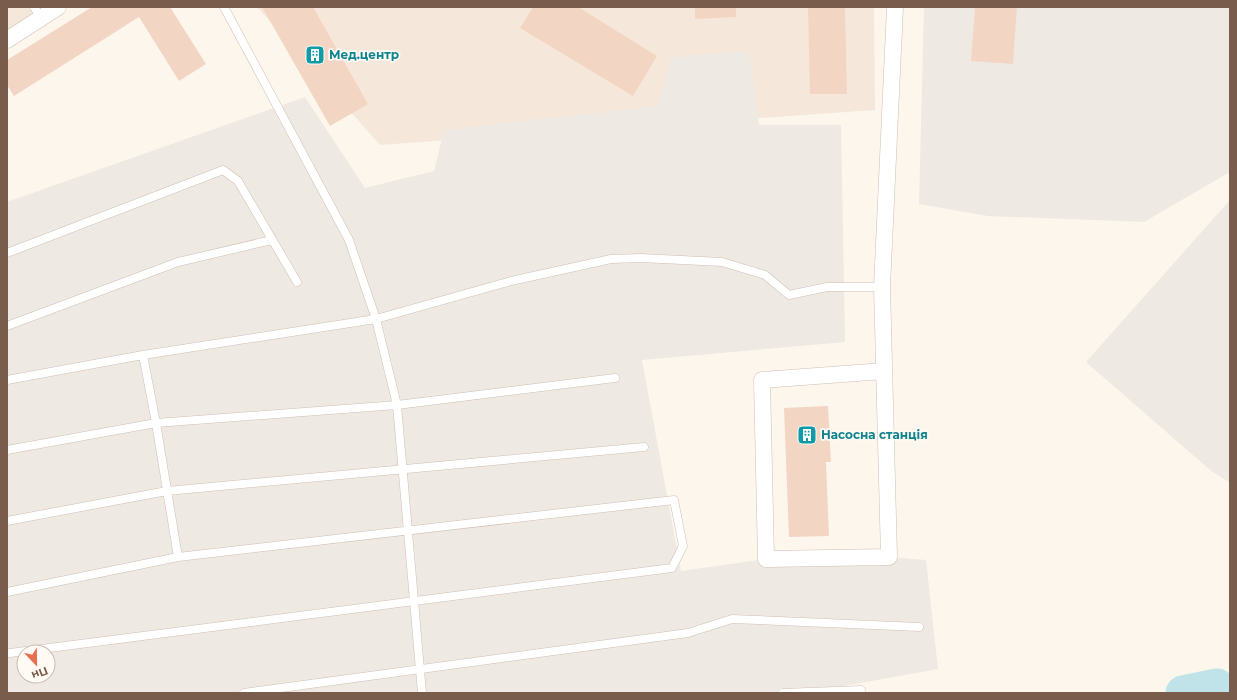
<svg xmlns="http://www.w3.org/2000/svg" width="1237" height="700" viewBox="0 0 1237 700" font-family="Montserrat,sans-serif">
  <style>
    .residential { fill: #f5e8da }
    .industrial { fill: #efe9e4; fill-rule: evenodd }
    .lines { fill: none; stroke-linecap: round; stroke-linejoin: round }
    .river { stroke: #bfe3e8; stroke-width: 35 }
    .building { fill: #f3d5c3 }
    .service-casing { stroke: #d1beb0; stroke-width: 9 }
    .minor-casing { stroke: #d1beb0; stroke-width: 17 }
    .service { stroke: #fff; stroke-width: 8 }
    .minor { stroke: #fff; stroke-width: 16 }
    .labels { text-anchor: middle; stroke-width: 3.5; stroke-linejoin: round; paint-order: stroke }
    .culture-label { font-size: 12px; font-weight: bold; fill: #0d838f; stroke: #fffaf3; text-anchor: start }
  </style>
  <rect width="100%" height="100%" fill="#fdf6ec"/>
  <path class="residential" d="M 7,7 L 67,7 L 7,44 Z
    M 257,7 L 874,7 L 875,110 L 380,145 Z"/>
  <path class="industrial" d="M 924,7 L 1230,7 L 1230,172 L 1144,222 L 988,216 L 919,204 Z
    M 749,51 L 759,125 L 841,125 L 845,342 L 642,360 L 681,571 L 766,559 L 889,557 L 926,560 L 938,669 L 805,693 L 7,693 L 7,202 L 305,97 L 365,188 L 434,171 L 444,130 L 657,106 L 672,57 ZM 24,652 L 48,652 L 48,676 L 24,676 Z
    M 1230,200 L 1230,483 L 1210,470 L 1086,362 Z"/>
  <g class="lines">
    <path class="river" d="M 1183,693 L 1217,686 L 1225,693"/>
  </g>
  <path class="building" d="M 92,7 L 170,7 L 206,64 L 179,81 L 139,17 L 14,96 L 7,85 L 7,60 Z
    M 262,7 L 313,7 L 368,104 L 330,126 Z
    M 533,7 L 578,7 L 657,56 L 633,96 L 520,28 Z
    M 695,7 L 736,7 L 736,17 L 695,19 Z
    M 808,7 L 845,7 L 847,94 L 810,94 Z
    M 975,7 L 1017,7 L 1013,64 L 971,61 Z
    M 828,406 L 831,462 L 826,462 L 829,536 L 789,537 L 784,408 Z"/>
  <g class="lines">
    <defs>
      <path id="service" d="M 34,7 L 41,18
        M 224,7 L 349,240 L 376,319 L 397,405 L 422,693
        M 7,253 L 223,170 L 238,181 L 297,282
        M 7,326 L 178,262 L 272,240
        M 143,355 L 156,423 L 178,557
        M 7,380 L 143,355 L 376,319 L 511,281 L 611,259 L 641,258 L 722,262 L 765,275 L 789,295 L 827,287 L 882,287
        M 7,450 L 156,423 L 397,405 L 615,378
        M 7,521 L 167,491 L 644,447
        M 7,592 L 178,557 L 674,500 L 683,546 L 672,568 L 10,653
        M 244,693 L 688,633 L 732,619 L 919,627
        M 783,693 L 861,690"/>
      <path id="minor" d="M 7,40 L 58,7
        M 884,371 L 762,380 L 766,559 L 889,557 L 882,287 L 895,7"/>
    </defs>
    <use href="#service" class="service-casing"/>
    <use href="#minor" class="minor-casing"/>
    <use href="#service" class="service"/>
    <use href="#minor" class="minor"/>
  </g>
  <defs>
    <symbol id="building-square" viewBox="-11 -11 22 22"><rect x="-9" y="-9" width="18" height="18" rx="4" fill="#0f9aa8" stroke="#fffaf3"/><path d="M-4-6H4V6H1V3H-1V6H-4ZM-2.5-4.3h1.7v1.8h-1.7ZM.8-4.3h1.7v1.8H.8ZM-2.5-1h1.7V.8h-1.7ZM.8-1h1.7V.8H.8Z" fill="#fff"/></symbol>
  </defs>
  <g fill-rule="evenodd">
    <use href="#building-square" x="304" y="44" width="22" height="22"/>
    <use href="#building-square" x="796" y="424" width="22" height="22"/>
  </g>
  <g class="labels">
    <g class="culture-label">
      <text x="329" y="59">Мед.центр</text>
      <text x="821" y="439">Насосна станція</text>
    </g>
  </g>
  <rect width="1237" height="700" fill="none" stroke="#7a5c4d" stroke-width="16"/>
  <g transform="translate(36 664) rotate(158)"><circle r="19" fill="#fffaf3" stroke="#cabbb1"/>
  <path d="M0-3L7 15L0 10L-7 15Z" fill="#e76f51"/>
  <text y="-6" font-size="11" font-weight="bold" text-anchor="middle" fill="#7a5c4d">Пн</text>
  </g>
</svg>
